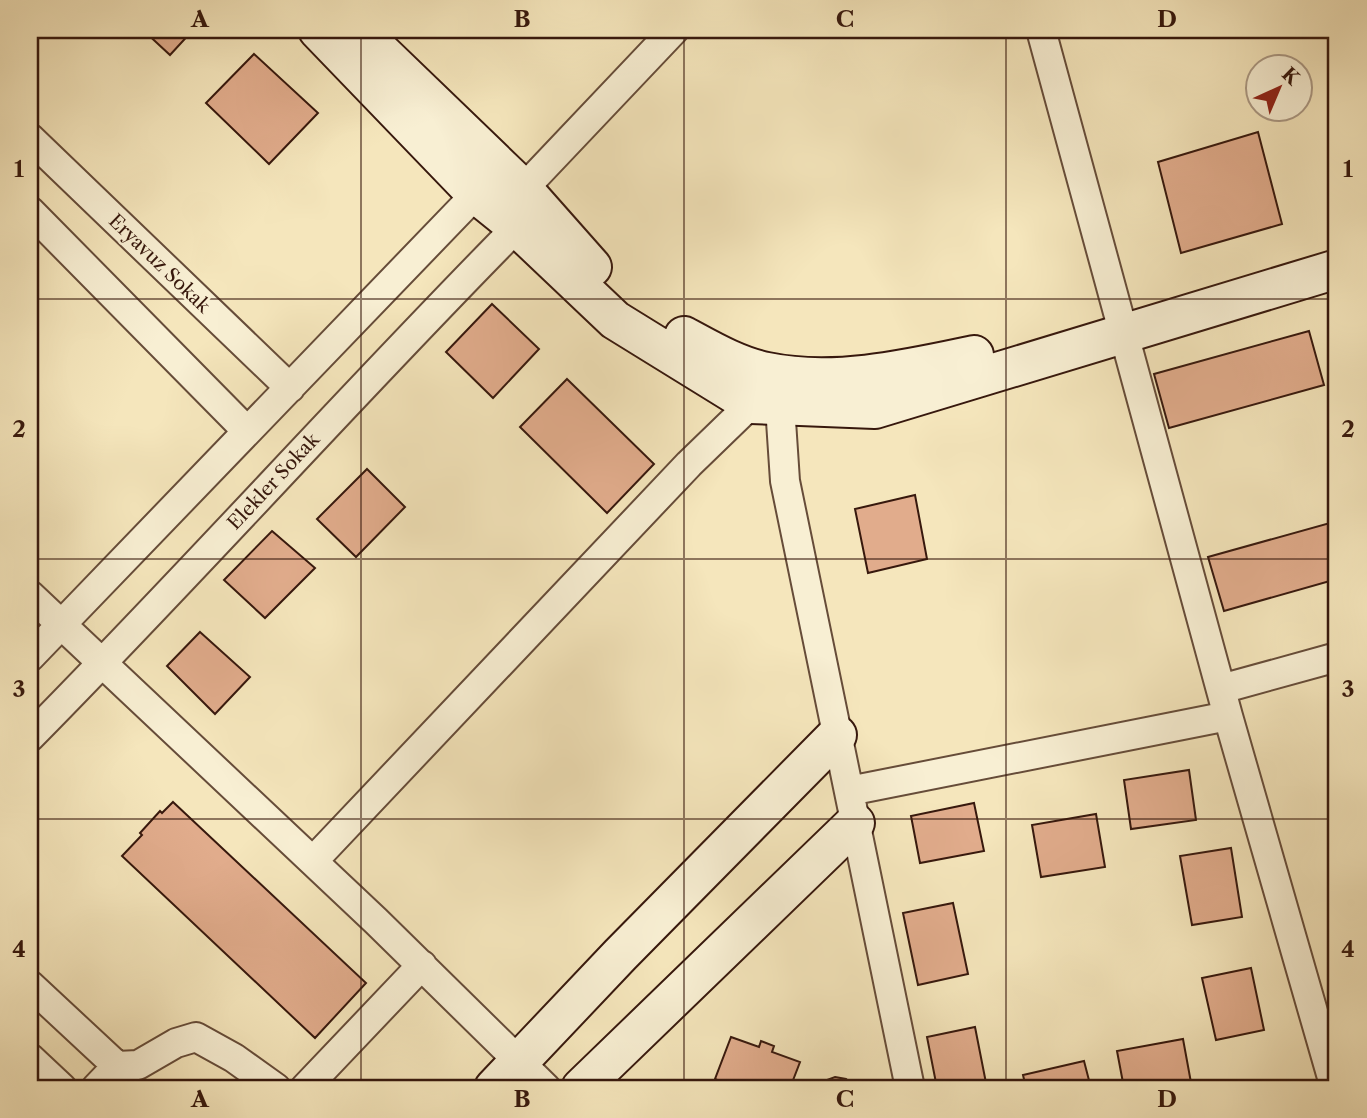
<svg xmlns="http://www.w3.org/2000/svg" width="1367" height="1118" viewBox="0 0 1367 1118" font-family="'Libre Caslon Text',serif">
  <style>
    .building { fill: #e1ac8c; stroke: #37180d; stroke-width: 2 }
    .lines { fill: none; stroke-linecap: round; stroke-linejoin: round }
    .street-casing { stroke: #664c39; stroke-width: 32 }
    .secondary-casing { stroke: #37180d; stroke-width: 42 }
    .street { stroke: #f8efd3; stroke-width: 28 }
    .secondary { stroke: #f8efd3; stroke-width: 38 }
    .grid { fill: none; stroke: #37180d; stroke-width: 2; stroke-opacity: 0.55 }
    .labels { text-anchor: middle; stroke-width: 5; stroke-linejoin: round; paint-order: stroke }
    .street-label { font-size: 19px; fill: #37180d; stroke: #f8efd3 }
    .neatline { fill: none; stroke: #37180d; stroke-width: 2.5 }
    .grid-label { font-size: 23px; text-anchor: middle; font-weight: bold; fill: #37180d }
  </style>
  <rect width="100%" height="100%" fill="#f5e6bc"/>
  <filter id="stains"><feTurbulence type="fractalNoise" baseFrequency=".00286" numOctaves="4"/><feColorMatrix values="0 0 0 0 .2 0 0 0 0 .09 0 0 0 0 .02 0 0 0 .5 -.17"/></filter>
  <radialGradient id="worn" r=".72"><stop offset=".6" stop-color="#630" stop-opacity="0"/><stop offset="1" stop-color="#630" stop-opacity=".3"/></radialGradient>
  <path class="building" d="M 143,30 L 193,30 L 170,55 Z
    M 254,54 L 318,113 L 269,164 L 206,103 Z
    M 1258,132 L 1282,224 L 1181,253 L 1158,162 Z
    M 492,304 L 539,349 L 493,398 L 446,352 Z
    M 1309,331 L 1324,385 L 1169,428 L 1154,374 Z
    M 567,379 L 654,464 L 607,513 L 520,427 Z
    M 367,469 L 405,507 L 356,557 L 317,519 Z
    M 915,495 L 927,559 L 868,573 L 855,509 Z
    M 1337,521 L 1337,579 L 1224,611 L 1208,557 Z
    M 272,531 L 315,568 L 265,618 L 224,580 Z
    M 200,632 L 250,677 L 215,714 L 167,666 Z
    M 1189,770 L 1196,820 L 1131,829 L 1124,780 Z
    M 173,802 L 366,983 L 315,1038 L 122,856 L 142,835 L 140,833 L 160,811 L 162,813 Z
    M 974,803 L 984,851 L 920,863 L 911,816 Z
    M 1096,814 L 1105,867 L 1041,877 L 1032,825 Z
    M 1231,848 L 1242,917 L 1192,925 L 1180,856 Z
    M 953,903 L 968,974 L 918,985 L 903,913 Z
    M 1251,968 L 1264,1030 L 1216,1040 L 1202,978 Z
    M 975,1027 L 987,1088 L 937,1088 L 927,1037 Z
    M 731,1037 L 759,1047 L 761,1041 L 774,1046 L 772,1052 L 800,1062 L 790,1088 L 720,1088 L 722,1082 L 715,1079 Z
    M 1183,1039 L 1192,1088 L 1124,1088 L 1117,1051 Z
    M 1084,1061 L 1091,1088 L 1026,1088 L 1023,1075 Z
    M 835,1077 L 846,1079 L 856,1088 L 818,1088 L 824,1081 Z"/>
  <g class="lines">
    <defs>
      <path id="street" d="M 1041,30 L 1228,716 L 1335,1088
        M 30,138 L 290,388
        M 510,203 L 674,30
        M 30,211 L 247,431
        M 780,406 L 785,481 L 910,1088
        M 30,595 L 376,921 L 546,1088
        M 30,657 L 476,194
        M 1221,689 L 1337,657
        M 30,737 C 195,570 352,394 517,227
        M 849,791 L 1228,716
        M 313,861 L 689,464 L 751,404
        M 30,985 L 117,1066 L 138,1065 L 176,1043 L 196,1037 L 234,1058 L 276,1088
        M 30,1058 L 62,1088
        M 96,1088 L 117,1066
        M 305,1088 L 422,965"/>
      <path id="secondary" d="M 318,30 L 476,194 L 517,227 L 615,320 L 751,404 L 875,409 L 1337,269
        M 358,30 L 523,189 L 592,267
        M 684,336 C 710,350 737,366 767,372 C 834,386 908,369 974,355
        M 494,1088 L 620,955 L 837,735
        M 581,1088 L 855,823"/>
    </defs>
    <use href="#street" class="street-casing"/>
    <use href="#secondary" class="secondary-casing"/>
    <use href="#street" class="street"/>
    <use href="#secondary" class="secondary"/>
  </g>
  <path class="grid" d="M 361,30 L 361,1088M 684,30 L 684,1088M 1006,30 L 1006,1088M 30,299 L 1337,299M 30,559 L 1337,559M 30,819 L 1337,819"/>
  <g class="labels">
    <g class="street-label">
      <text transform="translate(160 263) rotate(44)" y="7">Eryavuz Sokak</text>
      <text transform="translate(273 481) rotate(-47)" y="7">Elekler Sokak</text>
    </g>
  </g>
  <rect width="1367" height="1118" fill="none" stroke="#f5e6bc" stroke-width="77"/>
  <g transform="translate(1279 88) rotate(44)"><circle r="33" fill="#f8efd3" stroke="#ab9984" stroke-width="2"/>
  <path d="M0-5L12 26L0 18L-12 26Z" fill="#8f2418"/>
  <text y="-10" font-size="19" font-weight="bold" text-anchor="middle" fill="#37180d">K</text>
  </g>
  <rect x="38" y="38" width="1290" height="1042" class="neatline"/>
  <g class="grid-label">
    <text x="200" y="27">A</text>
    <text x="522" y="27">B</text>
    <text x="845" y="27">C</text>
    <text x="1167" y="27">D</text>
    <text x="19" y="177">1</text>
    <text x="1348" y="177">1</text>
    <text x="19" y="437">2</text>
    <text x="1348" y="437">2</text>
    <text x="19" y="697">3</text>
    <text x="1348" y="697">3</text>
    <text x="19" y="957">4</text>
    <text x="1348" y="957">4</text>
    <text x="200" y="1107">A</text>
    <text x="522" y="1107">B</text>
    <text x="845" y="1107">C</text>
    <text x="1167" y="1107">D</text>
  </g>
  <rect width="100%" height="100%" filter="url(#stains)"/>
  <rect width="100%" height="100%" fill="url(#worn)"/>
</svg>
